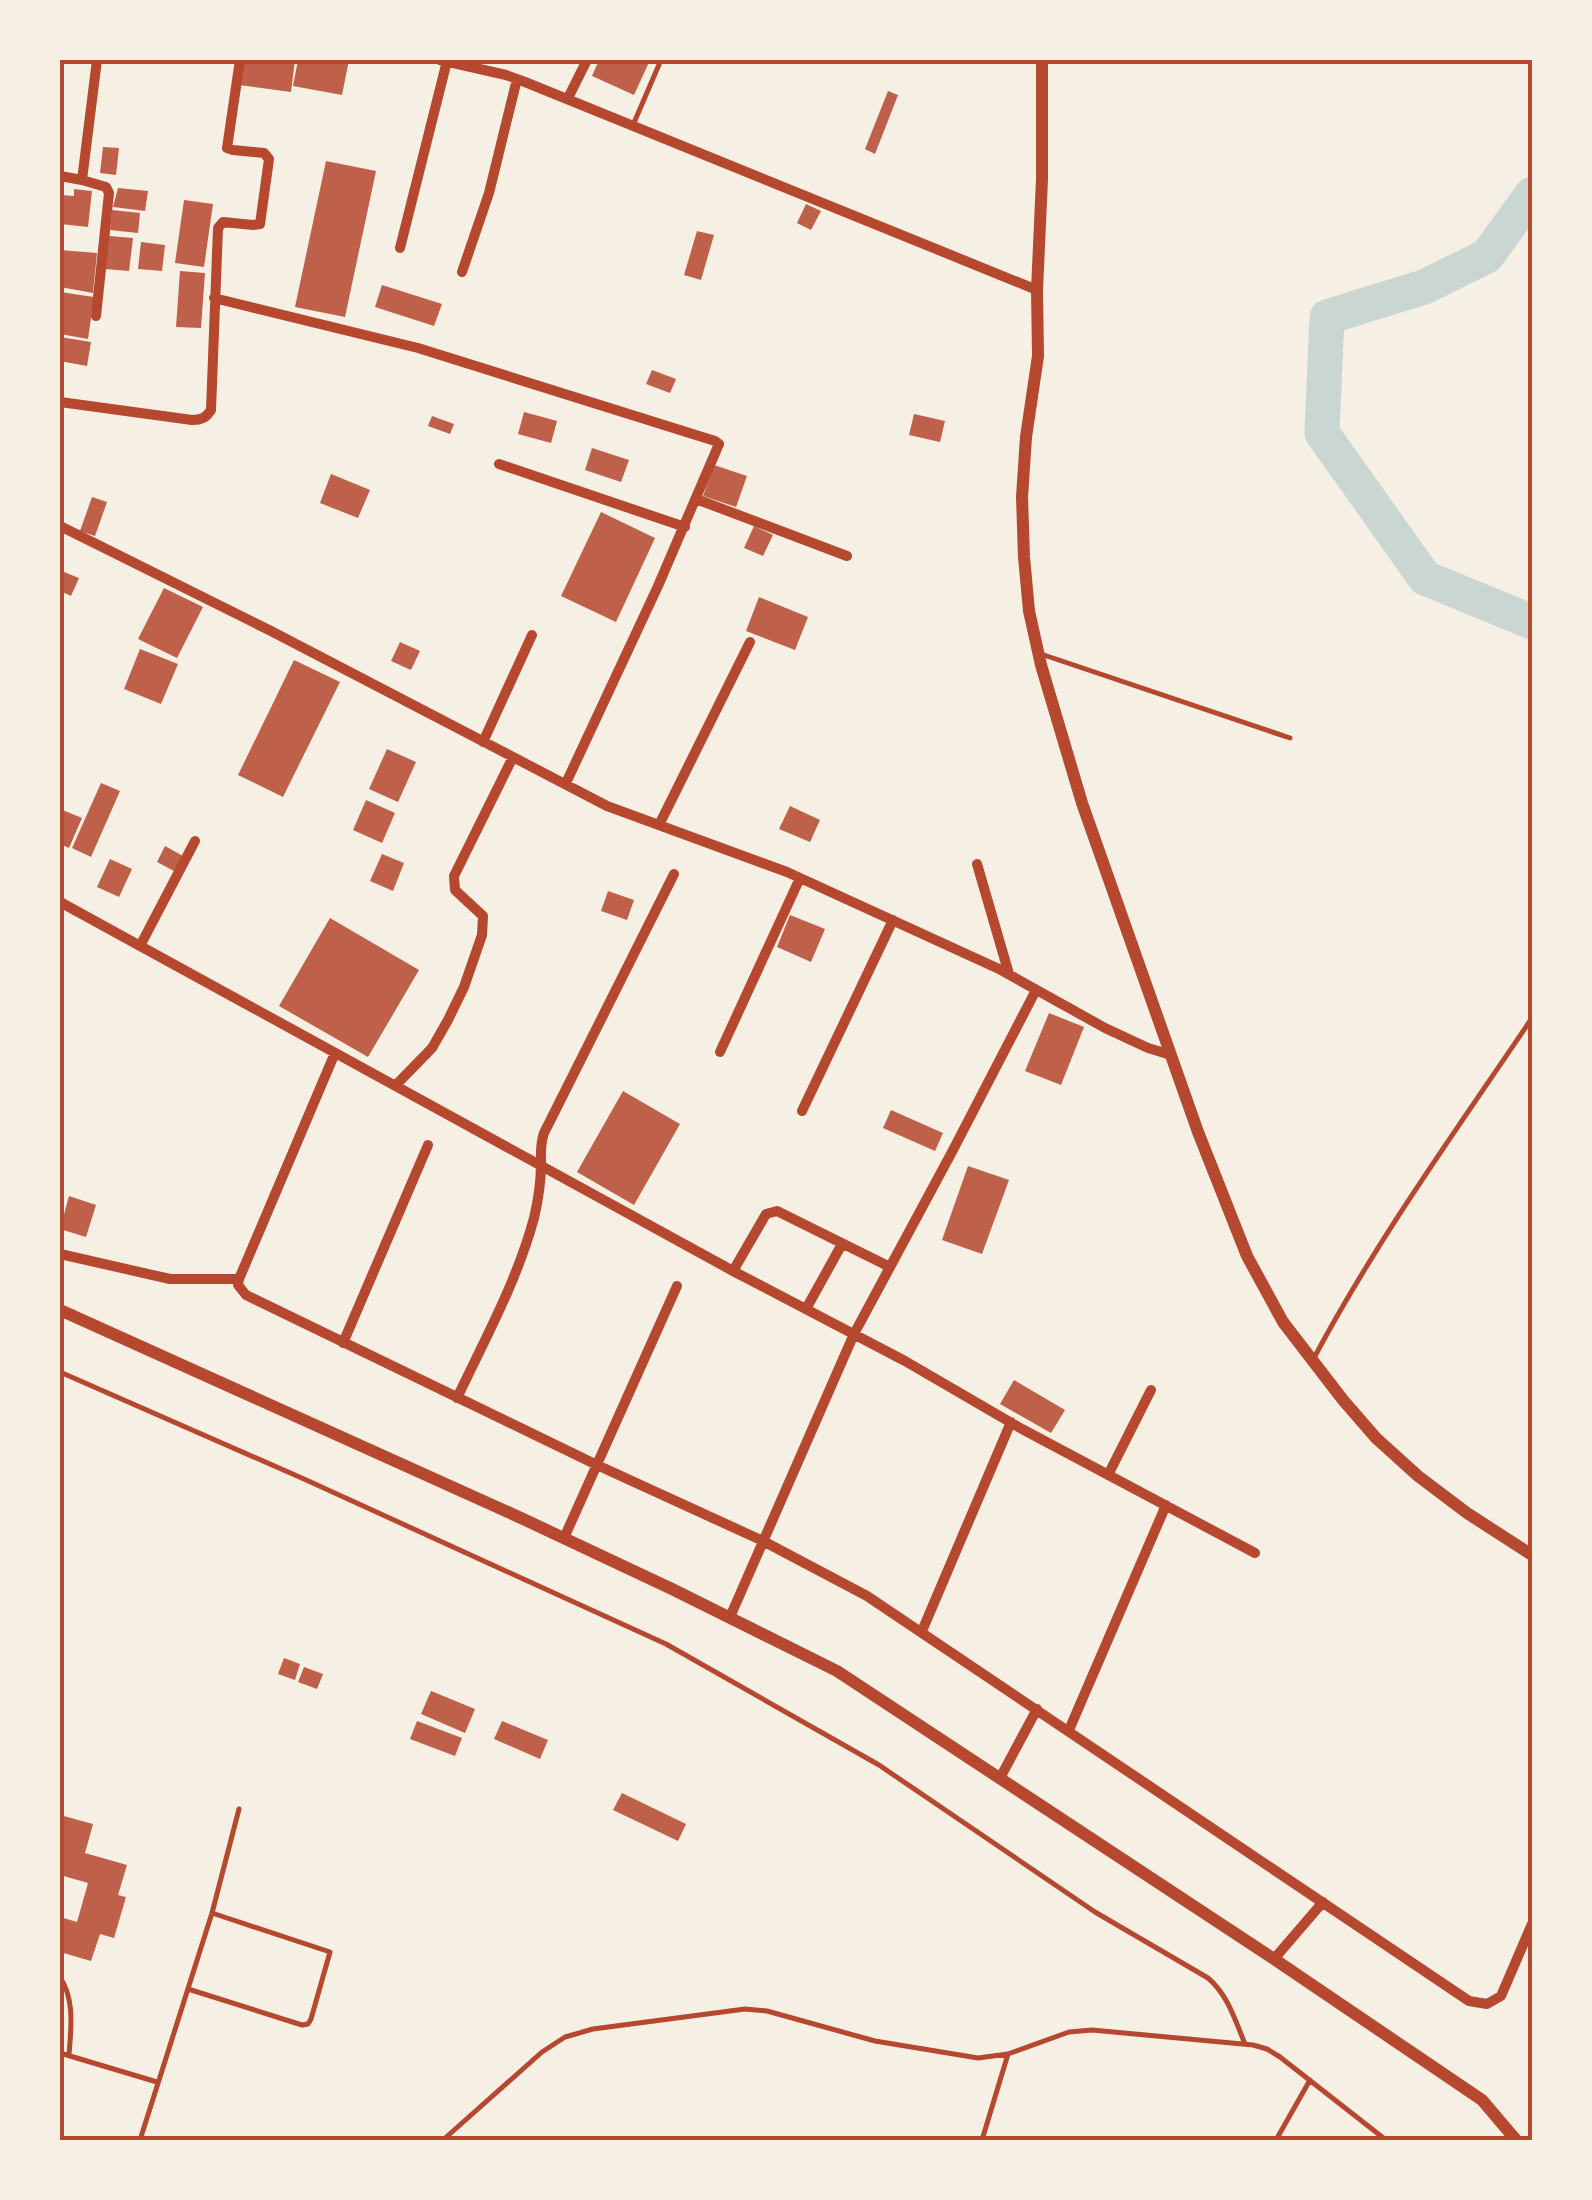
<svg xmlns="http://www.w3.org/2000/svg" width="1592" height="2200" viewBox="0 0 1592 2200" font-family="Spectral,serif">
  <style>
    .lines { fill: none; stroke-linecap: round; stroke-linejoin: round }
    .river { stroke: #c9d6d2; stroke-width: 35 }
    .building { fill: #bf614a }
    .service { stroke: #b5482f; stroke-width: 5 }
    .minor { stroke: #b5482f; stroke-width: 10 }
    .tertiary { stroke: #b5482f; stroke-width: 12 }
    .neatline { fill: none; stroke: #b5482f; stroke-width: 4 }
  </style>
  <rect width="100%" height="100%" fill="#f6efe4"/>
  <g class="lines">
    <path class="river" d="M 1532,194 L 1487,256 L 1424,287 L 1327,317 L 1322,433 L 1425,578 L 1532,622"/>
  </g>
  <path class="building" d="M 242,60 L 295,60 L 291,92 L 239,85 Z
    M 298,60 L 349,60 L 342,95 L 293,86 Z
    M 599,60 L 650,60 L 634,95 L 592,76 Z
    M 888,91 L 898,95 L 875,154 L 865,149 Z
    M 103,147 L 119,148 L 116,175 L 100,173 Z
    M 326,161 L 376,171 L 345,317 L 295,307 Z
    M 118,188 L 148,191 L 145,211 L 113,207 Z
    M 74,189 L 92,191 L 88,227 L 60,224 L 60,195 L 74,196 Z
    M 184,200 L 213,204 L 204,267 L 175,263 Z
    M 806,204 L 821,211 L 811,230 L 797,223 Z
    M 112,210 L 140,213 L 138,233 L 110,230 Z
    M 697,231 L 714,235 L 701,280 L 684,275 Z
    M 109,236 L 133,238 L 129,271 L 105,269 Z
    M 141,242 L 165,245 L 162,271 L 138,269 Z
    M 60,250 L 97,253 L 93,293 L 60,287 Z
    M 180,271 L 205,273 L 201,328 L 176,327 Z
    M 382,285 L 442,304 L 434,326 L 375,307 Z
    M 60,292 L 94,297 L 88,339 L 60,334 Z
    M 60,337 L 91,342 L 87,366 L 60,361 Z
    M 652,370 L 676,379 L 670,393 L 646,384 Z
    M 524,412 L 557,421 L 551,443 L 518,434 Z
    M 914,414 L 945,421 L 940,442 L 909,435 Z
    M 432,416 L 454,424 L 450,434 L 428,426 Z
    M 592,448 L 629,460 L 621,482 L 585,470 Z
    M 714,465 L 747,476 L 736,507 L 703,496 Z
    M 331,474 L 370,490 L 358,518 L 320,503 Z
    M 92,497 L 107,502 L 95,536 L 80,531 Z
    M 601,512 L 655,538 L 616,622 L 561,596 Z
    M 754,526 L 773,535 L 763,556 L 744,548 Z
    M 64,572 L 79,578 L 71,596 L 60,591 L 60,582 Z
    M 164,588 L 203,607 L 177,658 L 138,639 Z
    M 759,597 L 808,617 L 795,650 L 746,631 Z
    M 400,642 L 420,651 L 411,670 L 391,661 Z
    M 140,649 L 178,664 L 161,704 L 124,689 Z
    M 294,660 L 340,682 L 283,797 L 238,775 Z
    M 387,749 L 416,762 L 398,802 L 369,789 Z
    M 101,783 L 120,791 L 91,857 L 72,848 Z
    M 366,800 L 395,813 L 382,843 L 353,830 Z
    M 790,806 L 820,820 L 810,842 L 779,829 Z
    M 60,809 L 82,818 L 69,848 L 60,844 Z
    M 165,846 L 183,856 L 174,871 L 157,862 Z
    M 382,854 L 404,863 L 393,891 L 370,881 Z
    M 110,859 L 132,869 L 119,897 L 97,887 Z
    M 608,891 L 634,900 L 627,920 L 601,911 Z
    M 790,915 L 825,929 L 811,962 L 777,947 Z
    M 330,918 L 419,970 L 368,1057 L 279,1006 Z
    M 1049,1013 L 1084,1027 L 1061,1085 L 1025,1071 Z
    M 623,1091 L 680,1124 L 634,1205 L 577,1172 Z
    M 891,1110 L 943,1133 L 935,1151 L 883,1128 Z
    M 968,1166 L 1009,1180 L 982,1254 L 942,1240 Z
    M 69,1196 L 96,1205 L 86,1237 L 60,1229 Z
    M 1014,1380 L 1065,1410 L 1051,1433 L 1000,1404 Z
    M 284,1658 L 300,1664 L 295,1680 L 278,1674 Z
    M 304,1667 L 323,1674 L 317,1689 L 298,1682 Z
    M 431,1691 L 475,1709 L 465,1733 L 421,1714 Z
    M 417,1721 L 462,1738 L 455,1756 L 410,1739 Z
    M 502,1721 L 548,1740 L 540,1759 L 494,1739 Z
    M 622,1793 L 686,1824 L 678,1841 L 613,1810 Z
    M 60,1815 L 93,1824 L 85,1853 L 127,1865 L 118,1895 L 126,1897 L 114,1938 L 100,1934 L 91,1961 L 60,1952 L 60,1917 L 77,1922 L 88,1883 L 60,1875 Z"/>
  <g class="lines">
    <path class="service" d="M 633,125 L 661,60
      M 1041,654 L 1290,738
      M 1315,1356 C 1378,1238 1457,1129 1532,1018
      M 60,1372 L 304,1479 L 666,1644 L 879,1765 L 1095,1912 L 1208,1978 C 1228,1995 1235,2020 1245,2044
      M 60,1977 C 75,2000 71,2028 69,2055
      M 188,1989 L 302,2025 L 308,2024 L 311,2019 L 330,1952 L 212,1913
      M 60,2053 L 157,2082
      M 140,2140 L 212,1913 L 239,1809
      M 443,2140 L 542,2052 L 565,2037 L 593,2029 L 745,2009 L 767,2011 L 875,2041 L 978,2058 L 1008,2054 L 1069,2032 L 1092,2030 L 1253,2045 L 1267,2049 L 1280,2057 L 1386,2140
      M 982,2140 L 1008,2054
      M 1276,2140 L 1310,2080"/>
    <path class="minor" d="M 440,60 L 506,75 L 525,82 L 1037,290
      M 568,98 L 587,60
      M 60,176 L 82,180 L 97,60
      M 82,180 L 106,187 L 109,193 L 96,316
      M 400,248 L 447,61
      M 462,272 L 489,193 L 517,79
      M 214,298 L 418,348 L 715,441 L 719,444 L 658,586 L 566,783
      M 60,402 L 192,420 C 201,420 206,418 211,410 L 218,228 L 223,222 L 253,225 L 260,224 L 269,159 L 264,153 L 233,150 L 227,148 L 240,60
      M 499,464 L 685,527
      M 696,499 L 847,556
      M 60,526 L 271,631 L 607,806 L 787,872 L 999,969 L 1105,1028 L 1148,1048 L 1171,1055
      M 483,742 L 532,635
      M 659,825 L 750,642
      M 977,864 L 1009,974
      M 60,902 L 733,1271 L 905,1361 L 1022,1429 L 1255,1553
      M 140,946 L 195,841
      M 720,1052 L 800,878
      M 335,1053 L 239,1279 L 238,1285 L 246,1295 L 597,1465 L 763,1541 L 867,1596 L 1469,2001 L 1487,2004 L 1501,1996 L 1532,1924
      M 395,1086 L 432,1048 L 448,1020 L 464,987 L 482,935 L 483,916 L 455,890 L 454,876 L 513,757
      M 802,1111 L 893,920
      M 60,1254 L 170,1279 L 239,1279
      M 733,1271 L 766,1214 L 777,1211 L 890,1267
      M 806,1309 L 842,1244
      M 343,1343 L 428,1145
      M 457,1398 C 485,1339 517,1281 534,1218 C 538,1201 541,1181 541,1164 C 541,1152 540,1144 544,1133 L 674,874
      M 1108,1475 L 1151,1390
      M 564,1538 L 677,1286
      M 730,1617 L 854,1334 L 953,1150 L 1036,990
      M 922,1631 L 1011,1422
      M 1069,1730 L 1166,1505
      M 1000,1778 L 1037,1709
      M 1274,1959 L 1323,1902"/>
    <path class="tertiary" d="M 1042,60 L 1042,179 L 1037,290 L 1038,356 L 1026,437 L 1022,497 L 1024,557 L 1029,611 L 1041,665 L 1082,803 L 1198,1132 L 1247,1256 L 1283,1322 L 1343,1400 L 1376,1438 L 1418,1476 L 1467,1513 L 1532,1555
      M 60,1310 L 521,1518 L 672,1589 L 837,1671 L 1274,1959 L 1482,2100 L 1516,2140"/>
  </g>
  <rect width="1592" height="2200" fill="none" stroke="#f6efe4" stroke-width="125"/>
  <rect x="62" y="62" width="1468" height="2076" class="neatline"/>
</svg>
